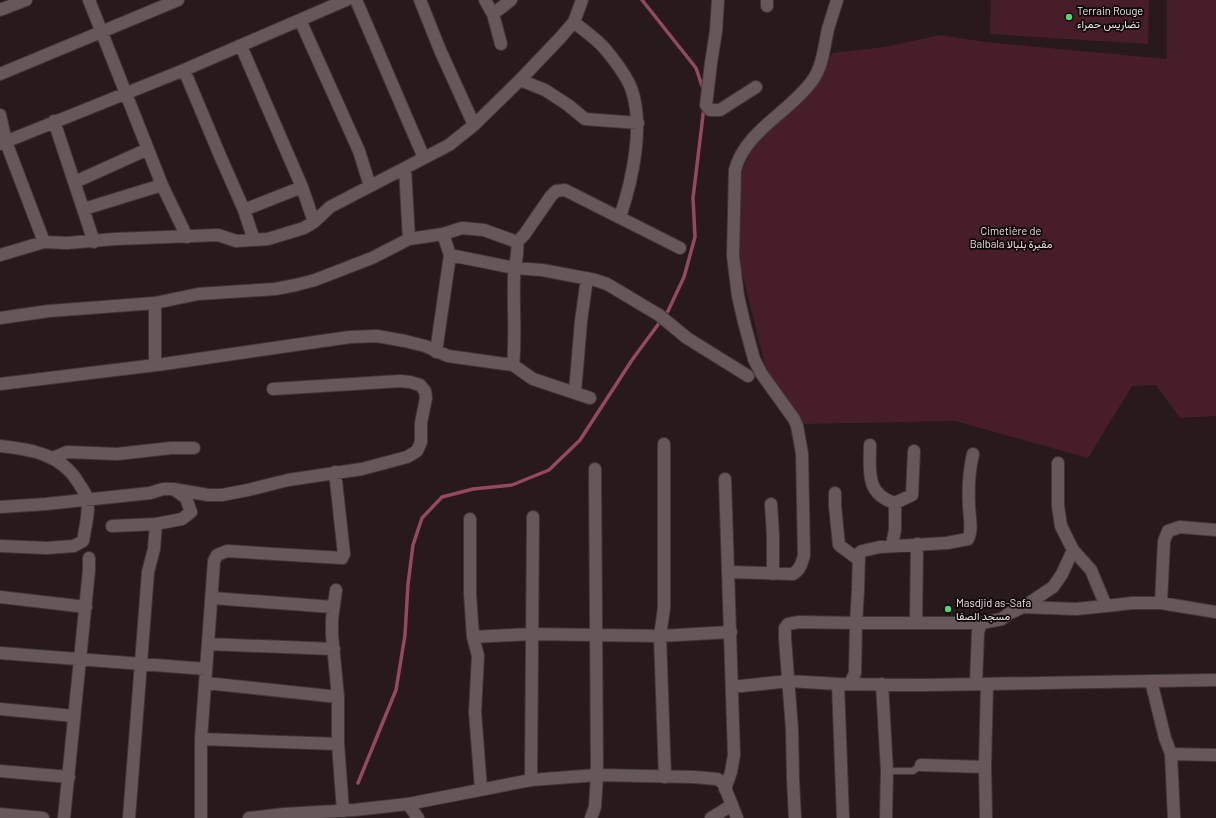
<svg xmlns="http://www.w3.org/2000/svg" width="1216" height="818" viewBox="0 0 1216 818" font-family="Barlow,Vazirmatn,sans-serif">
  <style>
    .green { fill: #471e28 }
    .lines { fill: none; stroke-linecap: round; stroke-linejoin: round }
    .stream { stroke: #944a5c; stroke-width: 3.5 }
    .service-casing { stroke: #403638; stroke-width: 8 }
    .minor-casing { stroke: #403638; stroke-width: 14 }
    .tertiary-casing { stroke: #403638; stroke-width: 14 }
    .service { stroke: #675759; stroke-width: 6 }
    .minor { stroke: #675759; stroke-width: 12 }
    .tertiary { stroke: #675759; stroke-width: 12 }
    .poi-dot { fill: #51d674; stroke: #0c0607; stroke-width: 1.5 }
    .labels { text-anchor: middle; stroke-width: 3.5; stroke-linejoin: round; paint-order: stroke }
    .poi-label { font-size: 11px; fill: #f0e6e8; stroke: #0c0607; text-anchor: start }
    .park-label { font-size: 11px; fill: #f1dade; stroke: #0c0607 }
  </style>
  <rect width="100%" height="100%" fill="#27191c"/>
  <path class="green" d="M 991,0 L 1149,0 L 1148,44 L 990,34 Z
    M 1167,0 L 1216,0 L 1216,416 L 1180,418 L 1156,385 L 1132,386 L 1088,458 L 955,421 L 804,424 L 773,398 L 739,261 L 737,179 L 763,129 L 817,84 L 832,53 L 885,47 L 940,35 L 985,42 L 1167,59 Z"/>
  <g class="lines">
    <path class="stream" d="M 642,0 L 696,68 L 703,89
      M 358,783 L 396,690 L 405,635 L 408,584 L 413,545 L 422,518 L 442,497 L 473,489 L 512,485 L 549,470 L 580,440 L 632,360 L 668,311 L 684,277 L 695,237 L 693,198 L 704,107"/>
    <defs>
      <path id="service" d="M 887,771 L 913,771 L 921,765"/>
      <path id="minor" d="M 89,0 L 162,185 L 187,237
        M 356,0 L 424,158
        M 420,0 L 440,50 L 474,125
        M 485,0 L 493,14 L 501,44
        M 718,0 L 716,31 L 711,63 L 706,105 L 710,110 L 720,110 L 756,87
        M 767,6 L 767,0
        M 0,10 L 26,0
        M 493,14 L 511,0
        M 300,20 L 359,151 L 370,186
        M 574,22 C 584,31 597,39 606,50 C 615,61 626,75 631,88 C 645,125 632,181 620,217
        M 241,46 L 302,187 L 314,222
        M 184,70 L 221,158 L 244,210 L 254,240
        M 0,74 L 178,0
        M 520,80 L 545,90 L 568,105 L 585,119 L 638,123
        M 0,115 L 6,142 L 44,242
        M 54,121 L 94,242
        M 0,144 L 184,70 L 346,0
        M 75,182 L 148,149
        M 84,209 L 162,185
        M 244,210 L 302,187
        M 409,239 L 443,234 L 462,228 L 484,230 L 517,242 C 519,253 514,266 514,278 C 513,307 516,336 513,365
        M 517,242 L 524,235 L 551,196 L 556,191 L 565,190 L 680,248
        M 0,255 L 44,242 L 67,243 L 115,239 L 218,235 L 236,241 L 268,239 L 304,228 L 314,222 L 330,207 L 449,145 L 474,125 L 520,80 L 560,38 L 574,22 L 582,0
        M 450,255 L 514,268 L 542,270 L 595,280 L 607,284 L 659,315 L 687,338 L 748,376
        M 155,303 L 155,365
        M 0,318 L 49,311 L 155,303 L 198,294 L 275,289 L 296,285 L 315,280 L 372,258 L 409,239 L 405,168
        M 436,352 L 450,255 L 443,234
        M 0,384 L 164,364 L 350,337 L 377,336 L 405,341 L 425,346 L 448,356 L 513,365 L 533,379 L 590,398
        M 575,392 L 581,321 L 587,278
        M 664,444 L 664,608 L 660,636 L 665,777
        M 870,445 C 870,471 865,494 895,503 L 895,530 L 892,545
        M 0,446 C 30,449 61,454 78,482 C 81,487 85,492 87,498 C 90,512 85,527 83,541 L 74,546 L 47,548 L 0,546
        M 53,458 L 67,452 L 117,454 L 171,448 L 194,448
        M 1058,463 L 1058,506 L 1061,526 L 1073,550 L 1091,570 L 1106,606 L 1132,603 L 1161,603 L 1216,612
        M 725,479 L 734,755 L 731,772 L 725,789
        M 835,493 L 835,506 L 839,545 L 859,560
        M 895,503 L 912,495 L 914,451
        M 771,504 L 773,535 L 773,574
        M 0,507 L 46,504 L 150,493 L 163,489 L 173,489 L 208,495 L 222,495 L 248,490 L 288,480 L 362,469 L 407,457 L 417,451 L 421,442 L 421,423 L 426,398 L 425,391 L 420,385 L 410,382 L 400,381 L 273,389
        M 470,519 L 470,594 L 473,637 L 478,656 L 475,712 L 481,789
        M 112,526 L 156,524
        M 728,572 L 793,574 C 800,570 802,563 804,555 L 802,453 L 797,426 L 794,419 L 761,373 L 754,359 L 744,322 L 738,296 L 733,256 L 735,170 C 745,131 790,112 812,81 C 823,66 824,47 828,29 C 831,19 834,10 837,0
        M 336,590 L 332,619 L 332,635 L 338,697 L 338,744 L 343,811
        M 0,597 L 86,607
        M 212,598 L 333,607
        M 1161,603 L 1164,541 L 1168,531 L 1180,527 L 1216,530
        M 1023,607 L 1076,609 L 1106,606
        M 916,623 L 917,544
        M 473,637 L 531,634 L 660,636 L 731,632
        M 208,644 L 334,649
        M 0,653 L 206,669
        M 1151,681 L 1216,680
        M 206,683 L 338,697
        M 976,683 L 978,632 L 981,623 L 1002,619 L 1008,614 L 1023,607 L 1053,587 L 1062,574 L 1073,550
        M 838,684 L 843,818
        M 850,684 L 855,673 L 856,623 L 858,590 L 859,553 L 862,551 L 880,547 L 947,543 L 968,539 C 973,529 969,515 969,505 C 968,487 969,471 973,454
        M 882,684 L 887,771 L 886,818
        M 732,687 L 789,681 L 838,684 L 927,685 L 1151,681 L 1165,738 L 1171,754 L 1216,755
        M 0,709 L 74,716
        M 201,739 L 338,744
        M 1171,754 L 1174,818
        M 921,765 L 985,767
        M 0,771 L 69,777
        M 531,780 L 533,517
        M 408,804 L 418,818
        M 64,818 L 89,570 L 89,558
        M 129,818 L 148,572 L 154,549 L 156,524 L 182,519 L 191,512 L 186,498 L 175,490
        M 201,818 L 201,739 L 214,561 L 217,555 L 227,551 L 342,558 L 344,554 L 335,472
        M 591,818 L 595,807 L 597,775 L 595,469
        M 711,818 L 732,805
        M 795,818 L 793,779 L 792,729 L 785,639 L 785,628 L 788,624 L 799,622 L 856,623 L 981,623
        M 986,818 L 985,767 L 987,684"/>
      <path id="tertiary" d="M 0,814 L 43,818
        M 249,818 L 284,814 L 354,810 L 408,804 L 531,780 L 597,775 L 694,777 L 717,779 L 722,782 L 724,785 L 737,818"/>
    </defs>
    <use href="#service" class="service-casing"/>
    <use href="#minor" class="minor-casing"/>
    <use href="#tertiary" class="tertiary-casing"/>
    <use href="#service" class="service"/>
    <use href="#minor" class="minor"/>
    <use href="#tertiary" class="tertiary"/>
  </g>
  <g class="poi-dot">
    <circle cx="1069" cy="17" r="4"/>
    <circle cx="948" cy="609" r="4"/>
  </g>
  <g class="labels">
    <g class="poi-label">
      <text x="1077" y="15">Terrain Rouge<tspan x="1077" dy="13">تضاريس حمراء</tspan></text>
      <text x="956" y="607">Masdjid as-Safa<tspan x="956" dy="13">مسجد الصفا</tspan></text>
    </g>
    <g class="park-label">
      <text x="1011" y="235">Cimetière de<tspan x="1011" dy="13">Balbala مقبرة بلبالا</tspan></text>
    </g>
  </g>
</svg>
